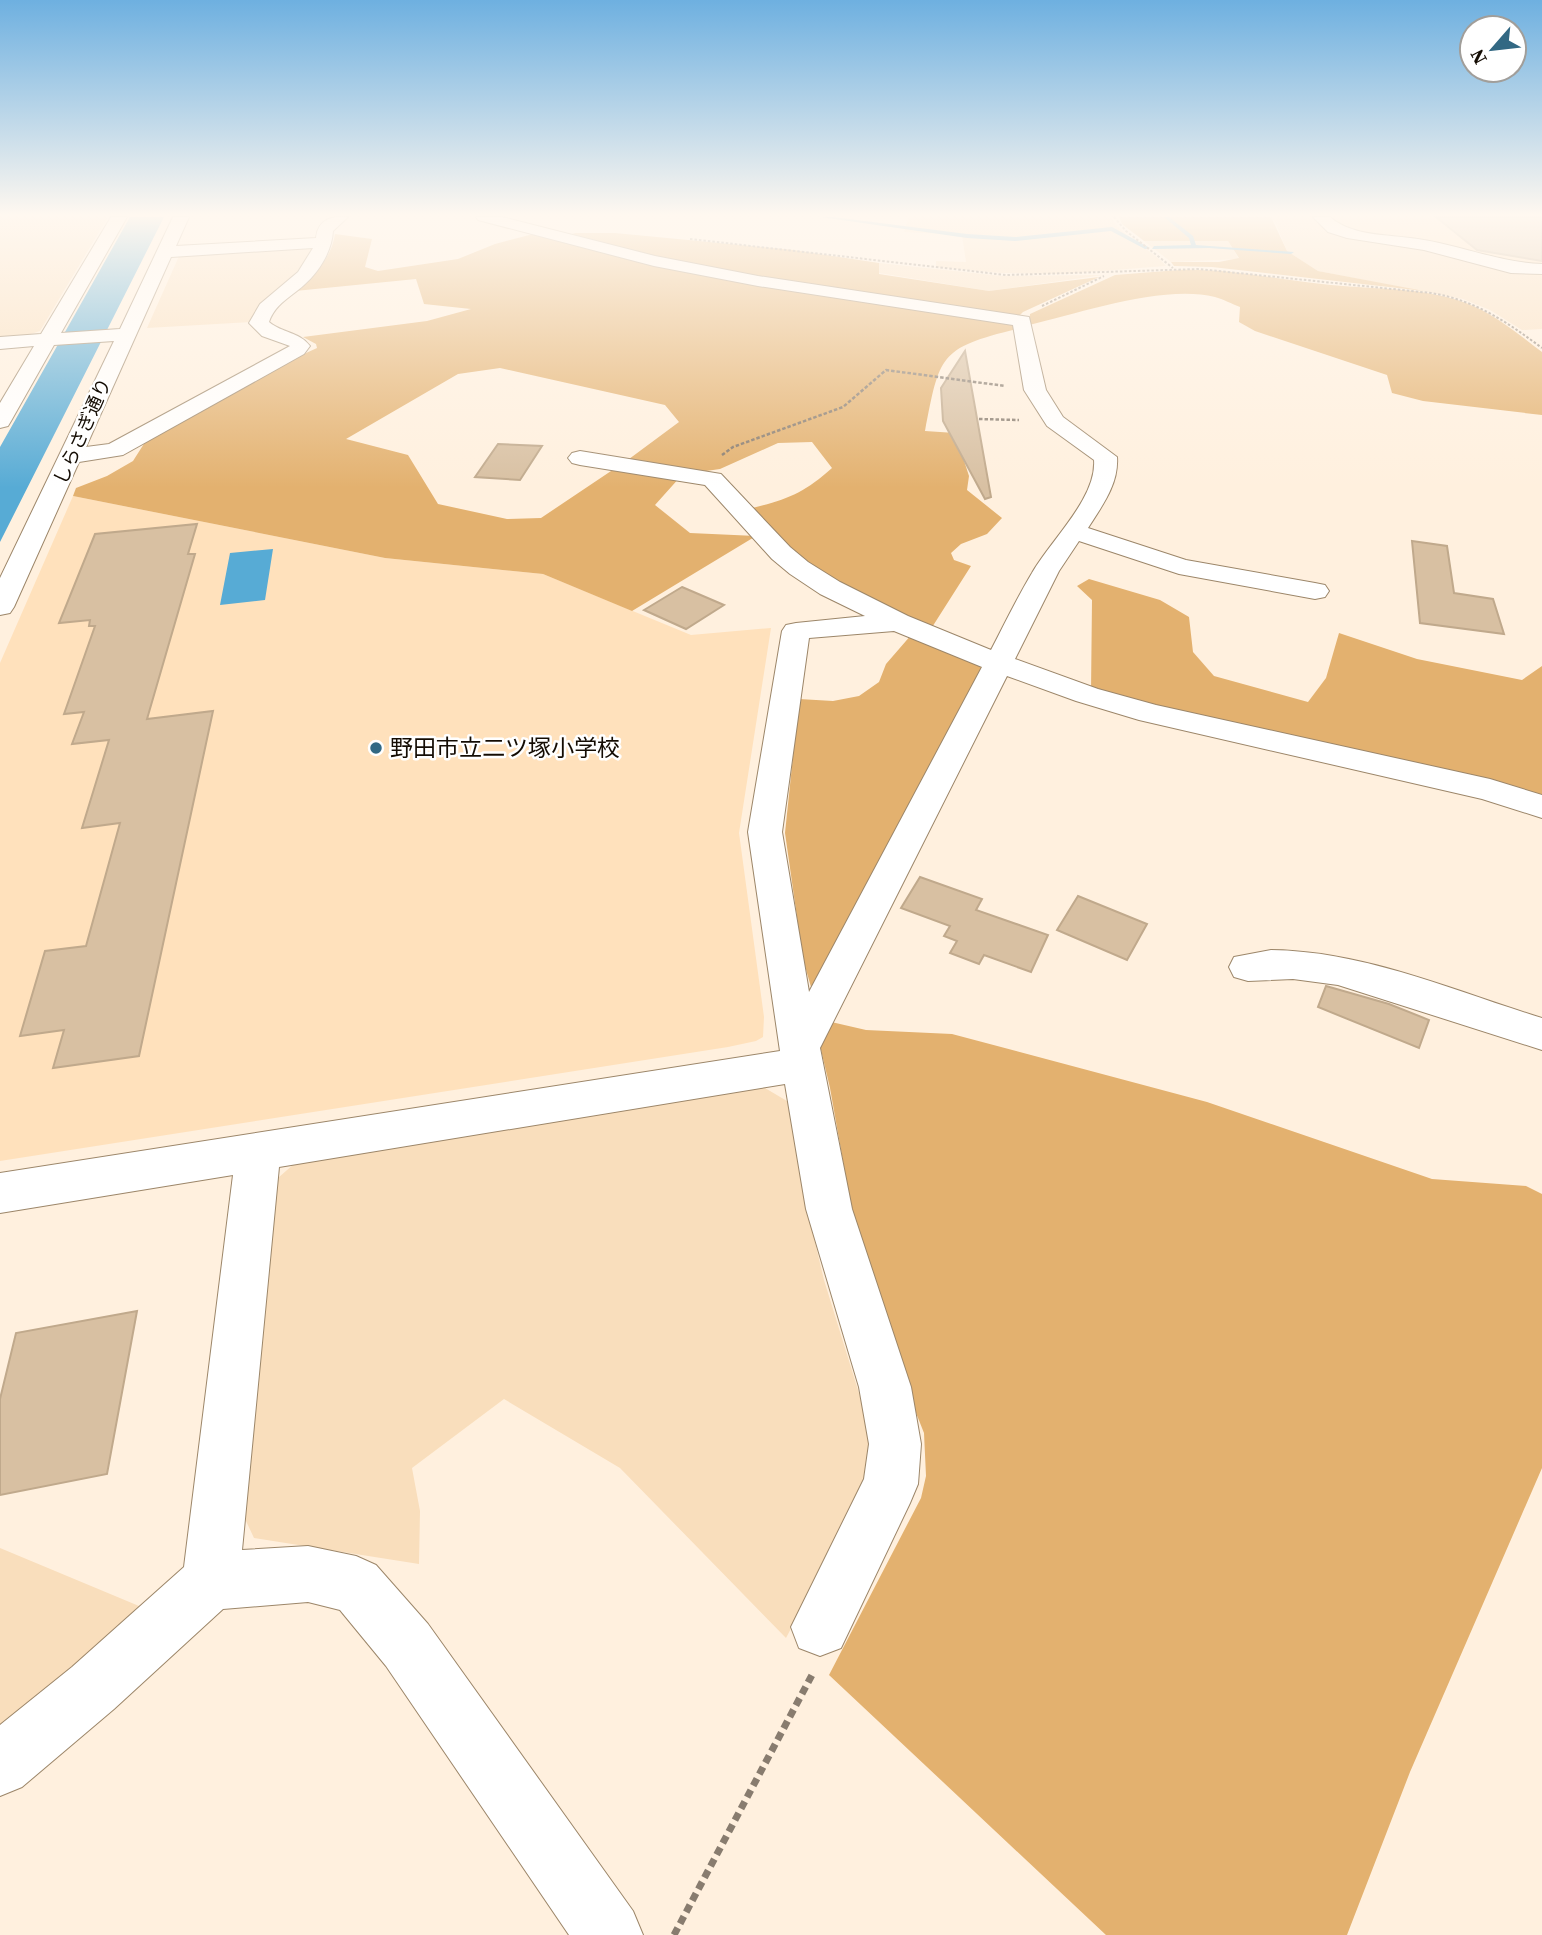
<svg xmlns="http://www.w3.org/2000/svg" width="1542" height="1935" viewBox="0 0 1542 1935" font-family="'Source Serif 4','Noto Sans JP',serif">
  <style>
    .built { fill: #ffe1bc }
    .green { fill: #f9debc }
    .forest { fill: #e3b16f }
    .water { fill: #57abd5 }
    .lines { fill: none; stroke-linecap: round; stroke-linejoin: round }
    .stream { fill: #57abd5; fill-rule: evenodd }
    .building { fill: #d8c0a2; stroke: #c0a98c; stroke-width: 2 }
    .minor-casing { stroke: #9c8669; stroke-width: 2 }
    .path-far2 { stroke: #887c6f; stroke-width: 2; stroke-dasharray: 2.5 2; stroke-linecap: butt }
    .path-far1 { stroke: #887c6f; stroke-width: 2.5; stroke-dasharray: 3.5 2; stroke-linecap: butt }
    .path { stroke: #887c6f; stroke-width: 7; stroke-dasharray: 8 5; stroke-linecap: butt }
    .minor { fill: #fff; fill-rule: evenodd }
    .poi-dot { fill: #326883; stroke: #fff; stroke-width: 2.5 }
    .labels { text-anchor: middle; stroke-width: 5; stroke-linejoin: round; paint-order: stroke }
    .far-street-label { font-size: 19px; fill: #140c03; stroke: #fff }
    .poi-label { font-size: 23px; fill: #140c03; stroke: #fff; text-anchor: start }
  </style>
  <rect width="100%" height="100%" fill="#fff0de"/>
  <path class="built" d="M 1271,217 L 1542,217 L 1542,276 L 1528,276 L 1464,261 L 1424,248 L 1275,222 Z
    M 73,496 L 385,558 L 543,574 L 691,635 L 771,628 L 739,833 L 764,1017 L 763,1037 L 756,1041 L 728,1047 L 0,1161 L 0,663 Z"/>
  <path class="green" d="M 0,217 L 108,217 L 40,331 L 28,335 L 0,337 Z
    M 909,217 L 1111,217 C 1122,238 1151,248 1166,266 L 1062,274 L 1001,273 L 936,267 L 936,261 L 966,262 L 962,235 L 904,232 Z
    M 1275,222 L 1424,248 L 1464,261 L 1528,276 L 1542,276 L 1542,329 L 1522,330 L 1490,310 L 1463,299 L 1318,271 L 1287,251 Z
    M 1144,241 L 1228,241 L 1239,259 L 1171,262 Z
    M 315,245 C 299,283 262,290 251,322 L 147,328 L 180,254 Z
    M 879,263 L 1002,276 L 1103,275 L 989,291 L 879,273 Z
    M 760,1085 L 792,1104 L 804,1196 L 824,1280 L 875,1445 L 873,1472 L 786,1638 L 620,1468 L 504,1399 L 412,1468 L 420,1511 L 419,1564 L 254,1538 L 246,1521 L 246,1489 L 278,1178 L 295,1163 Z
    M 0,1548 L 151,1611 L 0,1732 Z"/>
  <path class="forest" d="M 1119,217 L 1271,217 L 1287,251 L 1318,271 L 1424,291 L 1212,267 L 1174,266 L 1171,262 L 1219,262 L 1239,258 L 1228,241 L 1144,241 L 1122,224 Z
    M 541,232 L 625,254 L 1014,323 L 1017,329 C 938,348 940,356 925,431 L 955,433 L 969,476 L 967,490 L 1002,518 L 987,534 L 961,544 L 951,553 L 954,560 L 971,566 L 929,632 L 805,567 L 748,509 C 786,500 803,494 832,468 L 812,442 L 778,443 L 720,469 L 699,472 L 625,462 L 679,422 L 665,405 L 500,368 L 458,374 L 346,439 L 408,455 L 438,504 L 507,519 L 541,518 L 617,467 L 681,476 L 655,505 L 690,533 L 756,536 L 632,611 L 543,574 L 385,558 L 73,496 L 76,488 L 107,476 L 133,461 L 147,439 L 271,369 L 317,348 L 316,344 L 303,337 L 427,321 L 471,309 L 424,304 L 416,279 L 295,291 C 314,274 331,260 335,234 L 372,239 L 365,267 L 378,271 L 458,259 L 495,244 Z
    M 575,233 L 615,233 L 793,250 L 879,263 L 879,274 L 989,291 L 1099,277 L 1023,312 L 1019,316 L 1010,317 L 657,260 L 579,238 L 572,234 Z
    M 1179,270 C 1226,268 1275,279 1322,284 C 1370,290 1421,286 1466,303 C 1495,314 1518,334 1542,352 L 1542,415 L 1423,401 L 1392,393 L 1387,375 L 1255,331 L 1239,322 L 1240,307 C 1232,304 1223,299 1215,297 C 1164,284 1080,313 1029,325 L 1030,314 L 1115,275 Z
    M 1089,579 L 1160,600 L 1189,617 L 1193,652 L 1214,676 L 1308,702 L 1326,678 L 1339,633 L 1417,659 L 1522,680 L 1542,666 L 1542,802 L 1091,692 L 1092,600 L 1077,586 Z
    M 912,634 L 991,665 L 815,1001 L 803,959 L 785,833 L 799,699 L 833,701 L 859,696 L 879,682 L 886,664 Z
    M 827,1021 L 866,1030 L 952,1034 L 1207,1102 L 1432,1179 L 1526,1186 L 1542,1194 L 1542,1468 L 1410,1772 L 1347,1935 L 1106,1935 L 829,1675 L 921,1498 L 926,1476 L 924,1433 L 886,1337 L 854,1223 L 830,1088 L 818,1037 Z"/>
  <path class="water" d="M 130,217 L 164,217 L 0,542 L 0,447 Z
    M 273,549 L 265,600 L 220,605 L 230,553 Z"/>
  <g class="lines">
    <path class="stream" d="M 821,217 L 833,217 L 967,234 L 1015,237 L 1112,227 L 1150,248 L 1145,249 L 1111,231 L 1015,241 L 967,238 Z
      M 1164,217 L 1169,217 L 1193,236 L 1196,245 L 1294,252 L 1291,254 L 1209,248 L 1152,249 L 1154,246 L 1191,245 L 1189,238 Z"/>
  </g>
  <path class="building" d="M 1436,217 L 1542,217 L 1542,261 L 1477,250 Z
    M 965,351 L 991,497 L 985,499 L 943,421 L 941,388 Z
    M 498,444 L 542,446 L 520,480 L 475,477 Z
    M 197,524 L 188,554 L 195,554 L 147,719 L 213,711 L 139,1056 L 53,1068 L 64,1030 L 20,1036 L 45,951 L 86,946 L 120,823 L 82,828 L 109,740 L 72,744 L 84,712 L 64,714 L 95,626 L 89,626 L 90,620 L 59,623 L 95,534 Z
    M 1412,541 L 1447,546 L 1454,593 L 1493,599 L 1504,634 L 1420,623 Z
    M 682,587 L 724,605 L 686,629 L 644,610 Z
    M 920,877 L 982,899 L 976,910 L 1048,935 L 1031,972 L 984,955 L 979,964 L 950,953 L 957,941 L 944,936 L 950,926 L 901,908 Z
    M 1078,896 L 1147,924 L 1127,960 L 1057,930 Z
    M 1326,986 L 1389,1004 L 1429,1020 L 1419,1048 L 1318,1007 Z
    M 137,1311 L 107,1474 L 0,1495 L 0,1399 L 16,1333 Z"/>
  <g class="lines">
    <defs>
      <path id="minor" d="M 111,217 L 127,217 L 61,333 L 120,329 L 173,217 L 189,217 L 176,246 L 316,238 C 318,219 332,216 348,217 L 333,231 C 332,251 319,272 304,285 C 291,297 275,304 269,322 C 282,333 300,332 310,346 L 304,354 L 123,455 L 79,462 L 14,607 L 10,613 L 0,615 L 0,578 L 114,341 L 54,345 L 11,421 L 8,426 L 0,428 L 0,403 L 34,346 L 0,349 L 0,337 L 41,334 ZM 313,248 L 298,272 L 260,304 L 249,323 L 262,336 L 290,346 L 109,444 L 86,447 L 171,257 Z
        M 476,217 L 502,217 L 655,256 L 758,276 L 1029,317 L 1046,390 L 1063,417 L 1117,457 C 1119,484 1102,506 1088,528 L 1186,560 L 1315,583 L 1325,585 L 1329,591 L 1325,597 L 1315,599 L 1179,574 L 1079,541 L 1059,571 L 1015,659 L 1098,689 L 1156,705 L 1490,779 L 1542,795 L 1542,818 L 1482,799 L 1139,720 L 1076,701 L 1007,676 L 820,1048 L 852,1209 L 911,1387 L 921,1444 L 918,1484 L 910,1503 L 841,1648 L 820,1656 L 799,1648 L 791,1627 L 864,1479 L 869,1444 L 859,1387 L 806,1209 L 785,1084 L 279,1167 L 242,1550 L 308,1546 L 356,1556 L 376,1565 L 428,1624 L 633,1911 L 643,1935 L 569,1935 L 386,1666 L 340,1610 L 308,1602 L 223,1609 L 114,1709 L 22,1787 L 0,1796 L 0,1725 L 72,1667 L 184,1567 L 233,1175 L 0,1213 L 0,1173 L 780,1051 L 748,832 L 782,631 L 786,625 L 796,623 L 865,616 L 820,594 L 790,574 L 772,559 L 705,485 L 580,465 L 572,463 L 568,458 L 572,453 L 580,451 L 721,474 L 790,547 L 808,562 L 840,582 L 908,616 L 991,650 C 1004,625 1017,598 1032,573 C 1050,541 1097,498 1094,460 L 1047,426 L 1024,390 L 1013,325 L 758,286 L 654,266 L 478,220 ZM 894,631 L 982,667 L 809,992 L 782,832 L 809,638 Z
        M 1313,217 L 1330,217 C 1354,238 1394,234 1424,240 C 1465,247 1499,262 1542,264 L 1542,274 L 1511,273 L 1424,250 L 1347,238 L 1328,232 Z
        M 1271,950 C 1364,951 1454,991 1542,1018 L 1542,1050 L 1338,985 L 1293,979 L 1248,981 L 1234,977 L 1229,967 L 1234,957 Z"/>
    </defs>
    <use href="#minor" class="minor-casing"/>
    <path class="path-far2" d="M 1114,217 L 1126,231 L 1173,268
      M 690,239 L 1006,275 L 1199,269 L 1431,293 C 1475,300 1507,322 1542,348
      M 1042,306 L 1104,276"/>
    <path class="path-far1" d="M 979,419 L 1019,420
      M 722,455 L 733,447 L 843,407 L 886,370 L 1005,386"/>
    <path class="path" d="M 674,1935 L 813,1673"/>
    <use href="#minor" class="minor"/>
  </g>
  <linearGradient id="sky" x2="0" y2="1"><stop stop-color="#6eb0e0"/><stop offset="0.44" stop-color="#fff8f0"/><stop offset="1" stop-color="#fff8f0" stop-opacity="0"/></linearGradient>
  <rect width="1542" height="488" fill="url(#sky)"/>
  <circle class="poi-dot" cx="376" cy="748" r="7"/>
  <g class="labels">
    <g class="far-street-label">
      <text transform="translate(82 431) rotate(-66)" y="7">しらさぎ通り</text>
    </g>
    <g class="poi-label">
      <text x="390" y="756">野田市立二ツ塚小学校</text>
    </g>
  </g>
  <g transform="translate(1493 49) rotate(242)"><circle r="33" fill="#ffffff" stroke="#a19e9a" stroke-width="2"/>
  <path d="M0-5L12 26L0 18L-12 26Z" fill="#326883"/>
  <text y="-10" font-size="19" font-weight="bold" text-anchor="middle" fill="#140c03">N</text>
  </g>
</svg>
